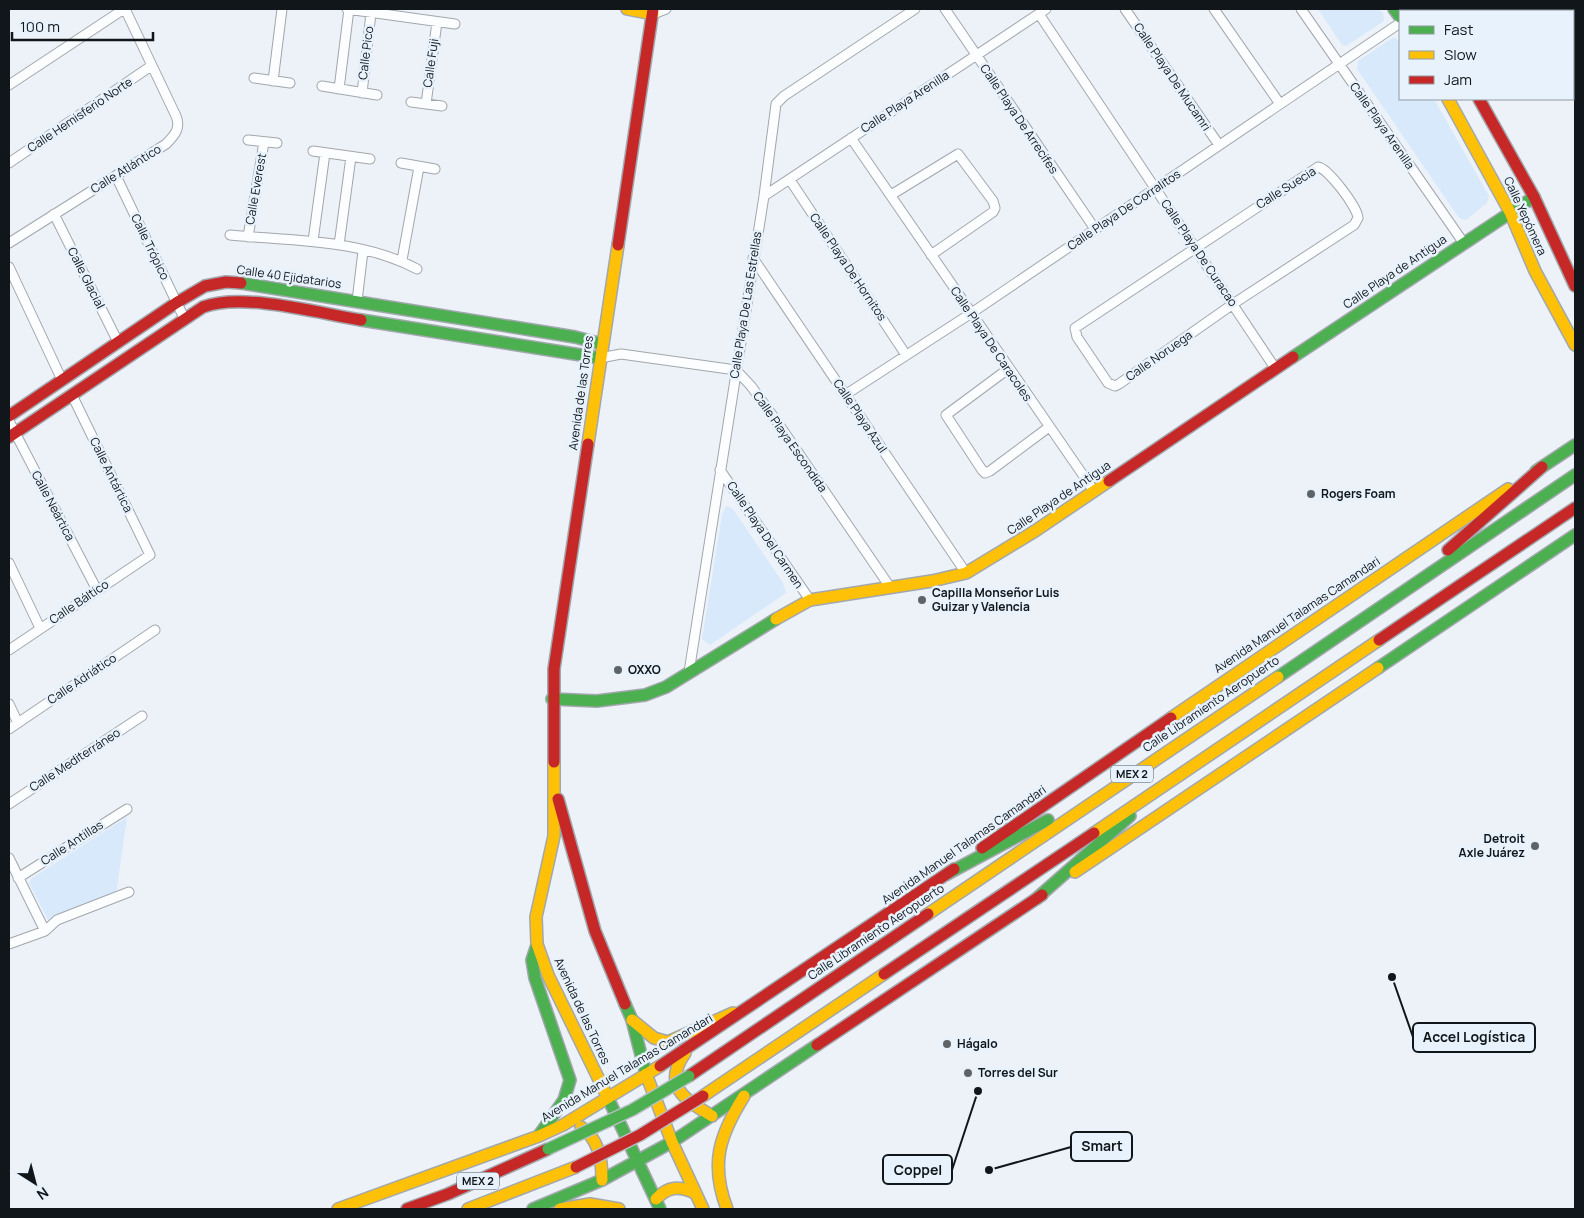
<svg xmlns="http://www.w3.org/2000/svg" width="1584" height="1218" viewBox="0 0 1584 1218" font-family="Manrope,sans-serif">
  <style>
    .green { fill: #d7e9fb }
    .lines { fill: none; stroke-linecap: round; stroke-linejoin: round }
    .street-casing { stroke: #a2a7ad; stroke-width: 11 }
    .fast-casing { stroke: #a2a7ad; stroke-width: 14 }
    .slow-casing { stroke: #a2a7ad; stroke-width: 14 }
    .jam-casing { stroke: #a2a7ad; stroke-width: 14 }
    .street { stroke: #fcfdfe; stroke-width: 9 }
    .fast { stroke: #4caf50; stroke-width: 11 }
    .slow { stroke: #ffc107; stroke-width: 11 }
    .jam { stroke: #c62828; stroke-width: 11 }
    .fast-bridge-casing { stroke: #b8bec5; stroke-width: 14; stroke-linecap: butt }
    .jam-bridge-casing { stroke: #b8bec5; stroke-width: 14; stroke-linecap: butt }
    .fast-bridge { stroke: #4caf50; stroke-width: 11 }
    .jam-bridge { stroke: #c62828; stroke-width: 11 }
    .poi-dot { fill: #5e6368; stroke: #e7f2fd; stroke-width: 2 }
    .labels { text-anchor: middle; stroke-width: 5; stroke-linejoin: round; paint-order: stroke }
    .shield { fill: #e7f2fd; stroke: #51585e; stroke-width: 1 }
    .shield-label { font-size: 11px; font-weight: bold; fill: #11161a }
    .street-label { font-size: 12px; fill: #11161a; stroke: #e7f2fd }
    .poi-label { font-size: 12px; font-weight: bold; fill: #11161a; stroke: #e7f2fd; text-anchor: start }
    .leader { fill: none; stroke: #11161a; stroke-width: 2 }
    .callout-dot { fill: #11161a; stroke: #e7f2fd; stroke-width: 2 }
    .callout { fill: #e7f2fd; stroke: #11161a; stroke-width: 2 }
    .callout-label { font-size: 14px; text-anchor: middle; font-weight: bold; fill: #11161a }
  </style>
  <rect width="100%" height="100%" fill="#ecf2f8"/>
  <path class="green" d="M 1318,9 L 1379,9 L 1383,13 L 1384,21 L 1346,46 L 1342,45 Z
    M 1394,37 L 1400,42 L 1400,99 L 1434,99 L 1489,196 L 1487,203 L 1466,220 L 1459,218 L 1357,69 L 1358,61 Z
    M 726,506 L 733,509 L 783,583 L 786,593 L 710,645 L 702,639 L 722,515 Z
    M 127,817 L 116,894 L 51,920 L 48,920 L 29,883 L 32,878 Z"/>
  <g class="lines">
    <defs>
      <path id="street" d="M 347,9 L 455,24
        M 945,9 L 1095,229
        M 1125,9 L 1219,145
        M 1214,9 L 1280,104
        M 1301,9 L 1463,242
        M 653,14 L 666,9
        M 1039,14 L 1275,368
        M 1573,16 L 1575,14
        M 254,78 L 290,83
        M 273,81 L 282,9
        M 9,85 L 124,9
        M 322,86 L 377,95
        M 339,89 L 349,9
        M 362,93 L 371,13
        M 411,102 L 442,106
        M 426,104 L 437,22
        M 851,138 L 1094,491
        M 248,140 L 277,143
        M 313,151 L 370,159
        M 9,163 L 151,66
        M 401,163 L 435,169
        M 1318,167 C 1328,168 1358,208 1358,218 L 1354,225 L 1233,304 L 1119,384 L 1115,386 L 1108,383 L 1077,337 L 1075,328 Z
        M 116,176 L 184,318
        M 790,180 L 906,355
        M 891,195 L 958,154 L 993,201 L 995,208 L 993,212 L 931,255
        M 764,196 L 1046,9
        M 54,214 L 118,342
        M 230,235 C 292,241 361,239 417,269
        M 248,237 L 264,142
        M 313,241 L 325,153
        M 9,243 L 166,144 C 175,135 181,128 176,116 L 125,9
        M 339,245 L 351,157
        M 753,258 L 966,573
        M 402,260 L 419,167
        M 9,267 L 62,380
        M 357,301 L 363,251
        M 600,358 L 621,354 L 736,370 L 751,386 L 778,423 L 890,587
        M 1008,369 L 946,415 L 982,470 L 985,473 L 990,471 L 1049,427
        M 845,395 L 970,314 L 1400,23
        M 9,421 L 97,590
        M 720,470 L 810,600
        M 9,563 L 40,628
        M 9,650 L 150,555 L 72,395
        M 689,672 L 764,196 L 776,104 L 784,96 L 915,9
        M 9,704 L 18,723
        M 9,729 L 155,630
        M 9,804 L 142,716
        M 9,858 L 45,931
        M 18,878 L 127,809
        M 9,944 L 45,931 L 57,920 L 129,892"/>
      <path id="fast" d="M 1394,9 L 1400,17
        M 241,283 L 575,337 L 602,344
        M 361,320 L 600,358
        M 1293,357 L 1534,197
        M 1536,471 L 1575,445
        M 1378,668 L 1575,535
        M 1278,677 L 1575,475
        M 552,699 L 597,701 L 645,695 L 666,687 L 776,619
        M 947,874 L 1048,820
        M 1036,899 L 1130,816
        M 537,945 L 532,960 L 535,978 L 570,1080 L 564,1100 L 540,1134
        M 625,1004 L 632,1020 L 646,1074
        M 607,1096 L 660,1209
        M 533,1209 L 602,1180 L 672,1142 L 817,1045"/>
      <path id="slow" d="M 627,9 L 653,14
        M 1427,9 L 1428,11
        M 1448,99 L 1510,212 L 1535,271 L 1575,345
        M 588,444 L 618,245
        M 776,619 L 810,600 L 932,581 L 966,573 L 1035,531 L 1109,481
        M 1171,718 L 1508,489
        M 554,762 L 554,836 L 536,917 L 537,944 L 548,975 L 607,1096
        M 1094,833 L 1379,640
        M 1075,872 L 1378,668
        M 928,914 L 1278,677
        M 632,1020 L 654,1038 L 668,1042 L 733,1013
        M 685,1053 C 662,1086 684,1099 712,1116
        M 646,1074 L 672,1142 L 703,1209
        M 703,1096 L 884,974
        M 581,1127 C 599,1139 602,1160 602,1180
        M 656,1199 C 668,1186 679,1186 695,1193
        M 338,1209 L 539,1136 L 563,1125 L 660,1066
        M 468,1209 L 576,1167
        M 560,1209 L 590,1204 L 619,1209
        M 727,1209 C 710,1164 719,1136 744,1096"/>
      <path id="jam" d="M 1479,99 L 1534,197 L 1575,286
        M 618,245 L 653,9
        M 9,416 L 176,303 L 205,286 L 226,282 L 241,283
        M 9,437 L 203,307 C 242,292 318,313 361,320
        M 1109,481 L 1293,357
        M 1448,550 L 1542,467
        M 1379,640 L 1575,508
        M 554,762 L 554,669 L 588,444
        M 558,799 L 595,931 L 625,1004
        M 982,848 L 1171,718
        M 884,974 L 1094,833
        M 817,1045 L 1042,895
        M 660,1066 L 954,869
        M 689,1076 L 928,914
        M 407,1209 L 448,1194 L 548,1149"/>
    </defs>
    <use href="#street" class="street-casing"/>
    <use href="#fast" class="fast-casing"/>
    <use href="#slow" class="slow-casing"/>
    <use href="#jam" class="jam-casing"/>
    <use href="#street" class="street"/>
    <use href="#fast" class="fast"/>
    <use href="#slow" class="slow"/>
    <use href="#jam" class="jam"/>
    <defs>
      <path id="fast-bridge" d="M 548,1149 L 632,1110 L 689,1076"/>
      <path id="jam-bridge" d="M 576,1167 L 640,1135 L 703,1096"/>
    </defs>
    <use href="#fast-bridge" class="fast-bridge-casing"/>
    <use href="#jam-bridge" class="jam-bridge-casing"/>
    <use href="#fast-bridge" class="fast-bridge"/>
    <use href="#jam-bridge" class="jam-bridge"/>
  </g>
  <g class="poi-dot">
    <circle cx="1311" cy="494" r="5"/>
    <circle cx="922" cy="600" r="5"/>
    <circle cx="618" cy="670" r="5"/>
    <circle cx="1535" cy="846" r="5"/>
    <circle cx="947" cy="1044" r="5"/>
    <circle cx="968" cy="1073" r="5"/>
  </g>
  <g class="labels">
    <g class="shield">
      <rect x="1111" y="765.5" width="42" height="17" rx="4"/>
      <rect x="457" y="1172.5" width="42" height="17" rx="4"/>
    </g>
    <g class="shield-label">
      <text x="1132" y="778">MEX 2</text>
      <text x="478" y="1185">MEX 2</text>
    </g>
    <g class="street-label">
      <text transform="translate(366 53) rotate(-83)" y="4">Calle Pico</text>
      <text transform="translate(431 63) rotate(-82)" y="4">Calle Fuji</text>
      <text transform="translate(1172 77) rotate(56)" y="4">Calle Playa De Mucamri</text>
      <text transform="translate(905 102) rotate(-33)" y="4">Calle Playa Arenilla</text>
      <text transform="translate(80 115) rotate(-34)" y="4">Calle Hemisferio Norte</text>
      <text transform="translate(1019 119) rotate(56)" y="4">Calle Playa De Arrecifes</text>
      <text transform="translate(1382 126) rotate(55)" y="4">Calle Playa Arenilla</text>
      <text transform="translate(126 169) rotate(-32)" y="4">Calle Atlántico</text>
      <text transform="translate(1286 188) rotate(-32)" y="4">Calle Suecia</text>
      <text transform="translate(256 189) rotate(-80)" y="4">Calle Everest</text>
      <text transform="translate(1124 210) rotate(-34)" y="4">Calle Playa De Corralitos</text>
      <text transform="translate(1525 216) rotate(65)" y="4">Calle Yepómera</text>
      <text transform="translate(150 247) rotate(64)" y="4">Calle Trópico</text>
      <text transform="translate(1199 253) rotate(56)" y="4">Calle Playa De Curacao</text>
      <text transform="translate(848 267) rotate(56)" y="4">Calle Playa De Hornitos</text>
      <text transform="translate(1395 272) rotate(-34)" y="4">Calle Playa de Antigua</text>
      <text transform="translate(289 277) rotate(8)" y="4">Calle 40 Ejidatarios</text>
      <text transform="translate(86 278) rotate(63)" y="4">Calle Glacial</text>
      <text transform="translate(746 305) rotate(-81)" y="4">Calle Playa De Las Estrellas</text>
      <text transform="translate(991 344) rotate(56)" y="4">Calle Playa De Caracoles</text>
      <text transform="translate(1159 356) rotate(-35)" y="4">Calle Noruega</text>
      <text transform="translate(581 393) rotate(-82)" y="4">Avenida de las Torres</text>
      <text transform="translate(860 416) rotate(56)" y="4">Calle Playa Azul</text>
      <text transform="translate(790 442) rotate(55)" y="4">Calle Playa Escondida</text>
      <text transform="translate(111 475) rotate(64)" y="4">Calle Antártica</text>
      <text transform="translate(1059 498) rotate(-34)" y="4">Calle Playa de Antigua</text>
      <text transform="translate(53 506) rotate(62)" y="4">Calle Neártica</text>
      <text transform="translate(765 535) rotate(56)" y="4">Calle Playa Del Carmen</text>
      <text transform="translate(79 602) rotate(-34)" y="4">Calle Báltico</text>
      <text transform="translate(1297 615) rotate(-34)" y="4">Avenida Manuel Talamas Camandari</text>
      <text transform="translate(82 679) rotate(-34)" y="4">Calle Adriático</text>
      <text transform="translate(1211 704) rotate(-34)" y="4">Calle Libramiento Aeropuerto</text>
      <text transform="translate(75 760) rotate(-33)" y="4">Calle Mediterráneo</text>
      <text transform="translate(72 843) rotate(-33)" y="4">Calle Antillas</text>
      <text transform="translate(964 845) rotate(-35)" y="4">Avenida Manuel Talamas Camandari</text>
      <text transform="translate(876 932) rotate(-34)" y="4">Calle Libramiento Aeropuerto</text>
      <text transform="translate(582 1011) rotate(65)" y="4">Avenida de las Torres</text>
      <text transform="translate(627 1068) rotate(-31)" y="4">Avenida Manuel Talamas Camandari</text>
    </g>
    <g class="poi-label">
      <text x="1321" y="498">Rogers Foam</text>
      <text x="932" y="597">Capilla Monseñor Luis<tspan x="932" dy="14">Guizar y Valencia</tspan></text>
      <text x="628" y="674">OXXO</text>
      <text x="1525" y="843" text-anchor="end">Detroit<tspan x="1525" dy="14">Axle Juárez</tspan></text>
      <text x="957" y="1048">Hágalo</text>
      <text x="978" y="1077">Torres del Sur</text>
    </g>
  </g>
  <path class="leader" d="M1392 977L1413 1037M989 1170L1071 1147M978 1091L952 1170"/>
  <g class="callout-dot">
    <circle cx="1392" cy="977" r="5"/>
    <circle cx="989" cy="1170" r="5"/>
    <circle cx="978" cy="1091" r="5"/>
  </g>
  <g class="callout">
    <rect x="1413" y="1023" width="122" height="29" rx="5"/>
    <rect x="1071" y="1132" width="61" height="29" rx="5"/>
    <rect x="883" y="1155" width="69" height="29" rx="5"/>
  </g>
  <g class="callout-label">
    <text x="1474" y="1042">Accel Logística</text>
    <text x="1102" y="1151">Smart</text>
    <text x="918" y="1175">Coppel</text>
  </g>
  <rect width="1584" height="1218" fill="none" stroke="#11161a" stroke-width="20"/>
  <rect x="1399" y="10" width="175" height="90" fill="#e7f2fd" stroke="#919aa2"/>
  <rect x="1409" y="26" width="25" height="8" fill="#4caf50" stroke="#919aa2"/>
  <text x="1444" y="35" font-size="15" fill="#11161a">Fast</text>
  <rect x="1409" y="51" width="25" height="8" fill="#ffc107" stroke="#919aa2"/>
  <text x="1444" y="60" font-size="15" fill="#11161a">Slow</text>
  <rect x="1409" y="76" width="25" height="8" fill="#c62828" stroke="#919aa2"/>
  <text x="1444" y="85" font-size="15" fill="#11161a">Jam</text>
  <g transform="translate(35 1183) rotate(144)" stroke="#e7f2fd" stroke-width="4" paint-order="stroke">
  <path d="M0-4L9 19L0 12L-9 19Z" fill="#11161a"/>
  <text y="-8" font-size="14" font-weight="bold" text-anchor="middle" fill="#11161a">N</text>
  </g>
  <path d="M12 32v8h141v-8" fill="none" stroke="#11161a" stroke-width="2.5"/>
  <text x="20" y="32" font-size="15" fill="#11161a" stroke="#e7f2fd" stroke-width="4" paint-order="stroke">100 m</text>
</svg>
